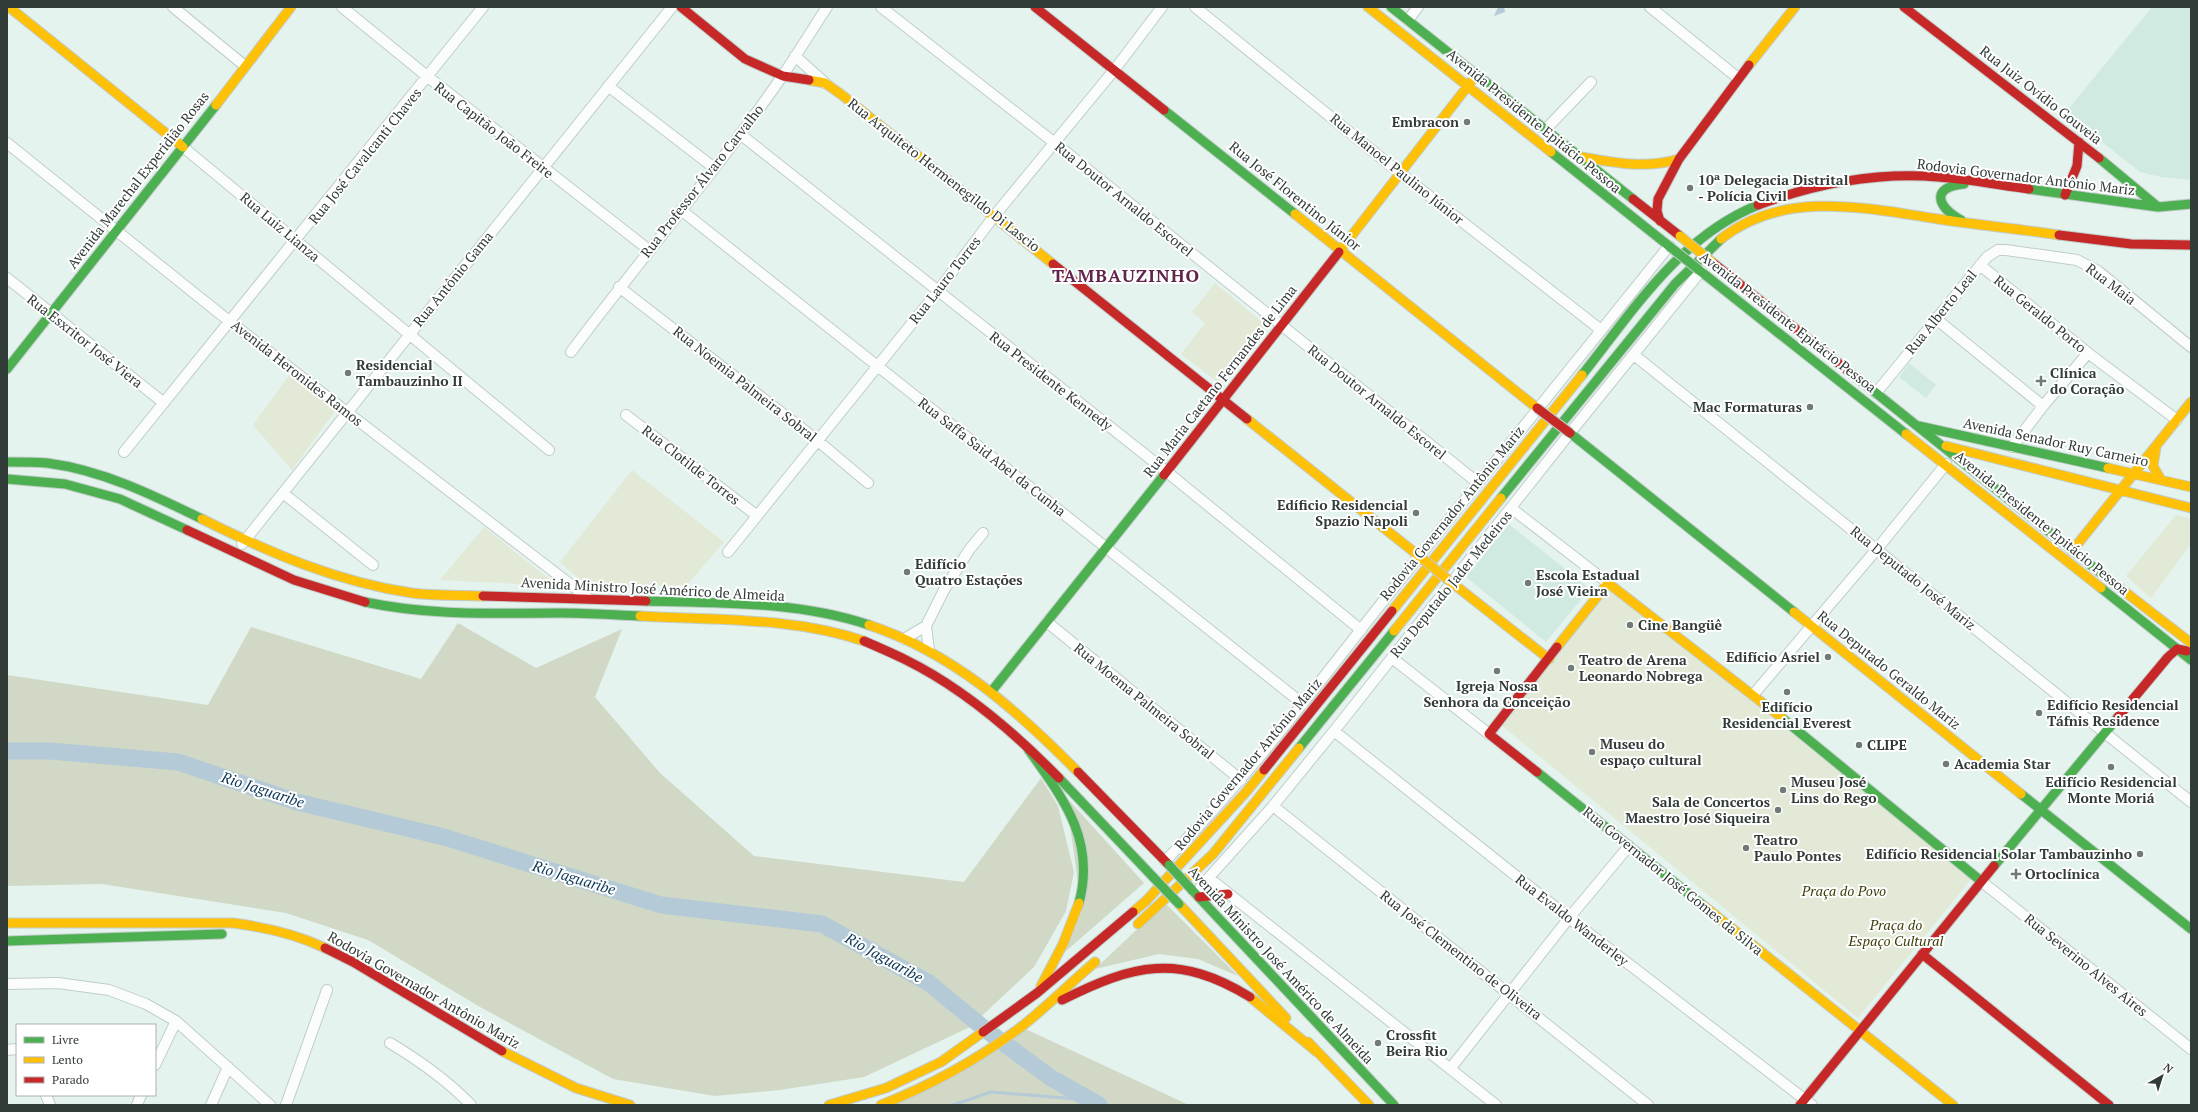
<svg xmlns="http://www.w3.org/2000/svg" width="2198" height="1112" viewBox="0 0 2198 1112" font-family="'PT Serif',serif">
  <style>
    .built { fill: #d0eae2 }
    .green { fill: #e2e9d6 }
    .forest { fill: #d1d8c6 }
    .water { fill: #b4cad7 }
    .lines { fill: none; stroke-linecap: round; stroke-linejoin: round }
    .stream { stroke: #b4cad7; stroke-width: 3 }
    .river { stroke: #b4cad7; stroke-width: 17 }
    .street-casing { stroke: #c1ccc9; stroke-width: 12 }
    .fast-casing { stroke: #c1ccc9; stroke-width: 11 }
    .slow-casing { stroke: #c1ccc9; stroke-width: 11 }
    .jam-casing { stroke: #c1ccc9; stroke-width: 11 }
    .street { stroke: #fbfdfc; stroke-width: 10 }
    .fast { stroke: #4caf50; stroke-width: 9 }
    .slow { stroke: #ffc107; stroke-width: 9 }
    .jam { stroke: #c62828; stroke-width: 9 }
    .fast-bridge-casing { stroke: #c1ccc9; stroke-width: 11; stroke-linecap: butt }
    .slow-bridge-casing { stroke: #c1ccc9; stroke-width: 11; stroke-linecap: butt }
    .jam-bridge-casing { stroke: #c1ccc9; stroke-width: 11; stroke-linecap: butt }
    .fast-bridge { stroke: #4caf50; stroke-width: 9 }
    .slow-bridge { stroke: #ffc107; stroke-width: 9 }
    .jam-bridge { stroke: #c62828; stroke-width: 9 }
    .poi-dot { fill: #707b78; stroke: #fff; stroke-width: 1.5 }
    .labels { text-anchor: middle; stroke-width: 4; stroke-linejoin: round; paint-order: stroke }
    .street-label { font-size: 14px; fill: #313b38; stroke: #fff }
    .poi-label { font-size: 14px; font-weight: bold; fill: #313b38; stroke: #fff; text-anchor: start }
    .park-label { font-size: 14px; font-style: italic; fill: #3e3c06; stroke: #fff }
    .water-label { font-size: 15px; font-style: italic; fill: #0c3856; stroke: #fff }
    .district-label { font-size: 18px; font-weight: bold; letter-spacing: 1px; fill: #61244a; stroke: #fff }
  </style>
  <rect width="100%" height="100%" fill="#e4f3ee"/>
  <path class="built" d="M 2152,7 L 2191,7 L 2191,180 L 2161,177 L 2140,172 L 2065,113 Z
    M 1909,363 L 1936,385 L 1926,398 L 1899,377 Z
    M 1509,524 L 1590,589 L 1546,642 L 1466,577 Z"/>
  <path class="green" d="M 1215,283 L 1268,327 L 1223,386 L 1181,354 L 1205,323 L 1192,312 Z
    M 290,374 L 335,411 L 292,470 L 253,425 Z
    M 632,470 L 724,542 L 687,585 L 588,586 L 560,562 Z
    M 2176,515 L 2191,519 L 2191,544 L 2151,598 L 2126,576 Z
    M 484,527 L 558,586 L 440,580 Z
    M 1610,588 L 1972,878 L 1858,1018 L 1500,724 Z"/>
  <path class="forest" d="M 458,623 L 536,668 L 622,629 L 595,697 L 660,773 L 754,856 L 964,882 L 1041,778 L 1058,806 L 1074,872 L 1066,911 L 1034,967 L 970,1027 L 864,1077 L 780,1090 L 715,1096 L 613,1079 L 480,1007 L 368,940 L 286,913 L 102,884 L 7,886 L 7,675 L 208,705 L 251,627 L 421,679 Z
    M 1066,797 L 1144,883 L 1066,951 L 1082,911 Z
    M 1165,903 L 1238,976 L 1198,959 L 1159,954 L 1095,969 Z
    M 1019,1026 L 1189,1105 L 889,1105 Z"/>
  <path class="water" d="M 1498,7 L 1504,7 L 1505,12 L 1494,16 Z"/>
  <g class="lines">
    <path class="stream" d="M 953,1105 L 991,1092 L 1089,1100"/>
    <path class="river" d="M 7,751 L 50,751 L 178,762 L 297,802 L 444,837 L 661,905 L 822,924 L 929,983 L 986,1030 L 1051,1078 L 1099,1105"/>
    <defs>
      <path id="street" d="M 173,7 L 245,66
        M 342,7 L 428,77 L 649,250
        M 881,7 L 1056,144 L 1478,483
        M 1195,7 L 1401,174 L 1601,330
        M 1650,7 L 1738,78
        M 1408,20 L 1418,7
        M 795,56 L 825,83
        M 608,86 L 713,167
        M 1545,130 L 1591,82
        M 740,134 L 1167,472 L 1361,630
        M 7,143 L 229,321 L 588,598
        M 183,147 L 549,450
        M 681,210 L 1303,704
        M 1980,265 L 2088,353 L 2177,420
        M 7,278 L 164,403
        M 619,287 L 818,441 L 868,483
        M 1935,318 L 2043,406
        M 571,352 C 640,259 717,171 783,75 C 798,53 812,30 827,7
        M 1634,355 L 2191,802
        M 1876,393 L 1987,257 L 1998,250 L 2006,250 L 2077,260 L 2098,271 L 2191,347
        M 626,415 L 756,515
        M 2012,447 L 2043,406 L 2088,353
        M 124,452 L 483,7
        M 283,493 L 373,565
        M 1511,508 L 1608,583
        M 242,544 L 672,7
        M 728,552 L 938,291 L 995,215 L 1115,69 L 1162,7
        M 1047,622 L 1241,780
        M 904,639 L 926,626
        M 929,650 L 926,626 L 944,590 L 969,550 L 983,533
        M 1392,658 L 1489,734
        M 1753,695 L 1877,549 L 1946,464
        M 1334,731 L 1569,918 L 1812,1105
        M 1273,806 L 1648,1105
        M 1165,861 C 1247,779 1316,686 1388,595 C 1481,478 1575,362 1669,246
        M 1209,878 L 1496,1105
        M 1981,881 L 2191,1049
        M 1195,893 L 1273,806 L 1334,731 L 1570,433 L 1701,271
        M 7,984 L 58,983 L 109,990 L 146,1004 L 176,1021 L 270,1105
        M 390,1043 C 420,1061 447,1080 471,1105
        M 7,1050 L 17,1049
        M 155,1065 L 176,1021
        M 1450,1069 L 1569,918 L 1629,846
        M 46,1095 L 50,1105
        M 137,1105 L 141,1095
        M 211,1105 L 228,1067
        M 286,1105 L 327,990"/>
      <path id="fast" d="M 1391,7 L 1633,199
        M 1164,110 L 1295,214
        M 1551,152 L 1669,246
        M 2099,158 L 2158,207
        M 2029,189 L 2158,207 L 2191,204
        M 1961,220 C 1937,207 1930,187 1964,184
        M 1699,270 L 1906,434
        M 7,369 L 216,105
        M 1846,369 L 2102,574
        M 1582,375 C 1633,311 1679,237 1758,205
        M 1919,426 L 2108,468
        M 1570,433 L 1794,612
        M 7,462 C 20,462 34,462 47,463 C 102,470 153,495 202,519
        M 7,479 L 65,484 L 120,499 L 187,530
        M 1501,498 L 1675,284 L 1721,239
        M 2101,588 L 2191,660
        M 646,601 C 720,603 798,601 869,625
        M 365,602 C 430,616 495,613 561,613 C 587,613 614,615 640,616
        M 991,692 L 1164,475
        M 1782,718 L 1981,881
        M 1299,748 L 1394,631
        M 1028,749 C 1063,798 1096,840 1079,903
        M 1537,772 L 1704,906
        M 1059,778 L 1154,878
        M 2021,794 L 2191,929
        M 1994,866 L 2118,717
        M 1192,890 L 1394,1105
        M 7,941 L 222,934"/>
      <path id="slow" d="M 9,7 L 183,147
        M 1368,7 L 1551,152
        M 1749,65 L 1795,7
        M 809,80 L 825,83 L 842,95 L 1053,264
        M 216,105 L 291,7
        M 1582,157 C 1615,163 1646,169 1679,159
        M 1295,214 L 1537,408
        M 1721,239 C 1783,189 1867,208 1938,219 C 1978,225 2019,229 2059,235
        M 1339,252 L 1474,78
        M 1247,419 L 1419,556
        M 1906,434 L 2101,588
        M 1946,446 L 2191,508
        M 2156,447 L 2153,466 L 2161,480
        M 2108,468 L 2191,487
        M 202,519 C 270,553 337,582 412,593 C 435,596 460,595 483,596
        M 2072,551 L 2191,402
        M 2102,574 L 2191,643
        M 1451,582 L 1549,659
        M 1392,611 L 1582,375
        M 1794,612 L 2021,794
        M 640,616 C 714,620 792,617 864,641
        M 869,625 C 953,653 1017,710 1078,772
        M 1394,631 L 1501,498
        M 1557,647 L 1608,583 L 1782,718
        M 1179,904 L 1286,1018
        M 1704,906 L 1953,1105
        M 1133,912 L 1146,901 L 1246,792 L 1264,770
        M 7,923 L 233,923 C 264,927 296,934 325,948
        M 1138,924 L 1213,854 L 1299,748
        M 1041,986 L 1063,944 L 1079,903
        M 1250,997 L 1317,1052
        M 1308,1042 L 1369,1105
        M 502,1051 L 576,1088 L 630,1105
        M 829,1105 L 886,1088 L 941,1062 L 983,1032
        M 881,1105 C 929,1086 975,1061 1017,1030 C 1044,1010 1069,984 1095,962"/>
      <path id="jam" d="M 681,7 L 745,59 L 783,76 L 809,80
        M 1035,7 L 1164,110
        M 1904,7 L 2099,158
        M 2065,195 L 2077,166 L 2079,142
        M 1633,199 L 1680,236
        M 1758,205 C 1815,184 1877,172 1938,177 C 1968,179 1999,185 2029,189
        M 1660,221 L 1657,211 L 1658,199 L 1679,159 L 1749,65
        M 2059,235 L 2131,244 L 2191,245
        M 1712,262 L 1846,369
        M 1053,264 L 1247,419
        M 1164,475 L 1339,252
        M 187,530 L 294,580 L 365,602
        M 483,596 L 646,601
        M 864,641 C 878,647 892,653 906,660 C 963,688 1015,733 1059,778
        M 2118,717 L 2168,657 L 2177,649 L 2187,651
        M 1264,770 L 1392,611
        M 1078,772 L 1169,865
        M 1537,772 L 1489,734 L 1557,647
        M 1199,897 L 1228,894
        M 325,948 L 353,962 L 502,1051
        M 1922,954 L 2109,1105
        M 1062,1000 C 1134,964 1178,953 1250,997
        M 983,1032 L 1037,993 L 1133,912
        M 1800,1105 L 1994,866"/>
    </defs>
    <use href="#street" class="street-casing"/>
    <use href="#fast" class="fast-casing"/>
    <use href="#slow" class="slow-casing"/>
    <use href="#jam" class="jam-casing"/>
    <use href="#street" class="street"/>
    <use href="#fast" class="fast"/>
    <use href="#slow" class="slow"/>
    <use href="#jam" class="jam"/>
    <defs>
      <path id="fast-bridge" d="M 1669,246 L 1699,270
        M 1169,865 L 1192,890
        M 1154,878 L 1179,904"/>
      <path id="slow-bridge" d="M 1680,236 L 1712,262
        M 1419,556 L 1451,582"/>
      <path id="jam-bridge" d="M 1537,408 L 1570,433"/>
    </defs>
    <use href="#fast-bridge" class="fast-bridge-casing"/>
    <use href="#slow-bridge" class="slow-bridge-casing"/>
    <use href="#jam-bridge" class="jam-bridge-casing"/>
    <use href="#fast-bridge" class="fast-bridge"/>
    <use href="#slow-bridge" class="slow-bridge"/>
    <use href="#jam-bridge" class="jam-bridge"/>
  </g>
  <g class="poi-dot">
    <circle cx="1467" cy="122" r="4"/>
    <circle cx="1690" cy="188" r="4"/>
    <circle cx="348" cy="373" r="4"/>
    <path d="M2039 375h4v4h4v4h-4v4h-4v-4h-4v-4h4z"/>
    <circle cx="1810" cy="407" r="4"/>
    <circle cx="1416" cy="513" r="4"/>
    <circle cx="907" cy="572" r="4"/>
    <circle cx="1528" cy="583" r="4"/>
    <circle cx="1630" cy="625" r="4"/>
    <circle cx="1828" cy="657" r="4"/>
    <circle cx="1571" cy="668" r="4"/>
    <circle cx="1497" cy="671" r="4"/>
    <circle cx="1787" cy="692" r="4"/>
    <circle cx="2039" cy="713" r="4"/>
    <circle cx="1859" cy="745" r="4"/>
    <circle cx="1592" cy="752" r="4"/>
    <circle cx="1946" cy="764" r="4"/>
    <circle cx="2111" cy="767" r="4"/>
    <circle cx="1783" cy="790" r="4"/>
    <circle cx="1778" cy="810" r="4"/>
    <circle cx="1746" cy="848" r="4"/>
    <circle cx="2140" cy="854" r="4"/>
    <path d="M2014 868h4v4h4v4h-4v4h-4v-4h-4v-4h4z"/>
    <circle cx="1378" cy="1043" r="4"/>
  </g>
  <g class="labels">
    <g class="street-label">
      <text transform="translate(2041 95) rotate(38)" y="5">Rua Juiz Ovídio Gouveia</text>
      <text transform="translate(1534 121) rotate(39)" y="5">Avenida Presidente Epitácio Pessoa</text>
      <text transform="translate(494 130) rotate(38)" y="5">Rua Capitão João Freire</text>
      <text transform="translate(365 156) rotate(-51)" y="5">Rua José Cavalcanti Chaves</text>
      <text transform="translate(1397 169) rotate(39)" y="5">Rua Manoel Paulino Júnior</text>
      <text transform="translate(944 175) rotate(38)" y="5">Rua Arquiteto Hermenegildo Di Lascio</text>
      <text transform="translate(2026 177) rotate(7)" y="5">Rodovia Governador Antônio Mariz</text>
      <text transform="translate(138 180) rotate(-52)" y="5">Avenida Marechal Experidião Rosas</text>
      <text transform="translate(702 181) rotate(-52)" y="5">Rua Professor Álvaro Carvalho</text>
      <text transform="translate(1295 196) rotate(39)" y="5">Rua José Florentino Júnior</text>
      <text transform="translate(1124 199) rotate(39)" y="5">Rua Doutor Arnaldo Escorel</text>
      <text transform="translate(280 227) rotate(40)" y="5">Rua Luiz Lianza</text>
      <text transform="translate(453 279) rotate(-51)" y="5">Rua Antônio Gama</text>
      <text transform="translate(945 280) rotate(-52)" y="5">Rua Lauro Torres</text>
      <text transform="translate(2111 284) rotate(37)" y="5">Rua Maia</text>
      <text transform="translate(1941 312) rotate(-51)" y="5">Rua Alberto Leal</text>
      <text transform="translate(2040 314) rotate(39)" y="5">Rua Geraldo Porto</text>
      <text transform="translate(1788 322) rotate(38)" y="5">Avenida Presidente Epitácio Pessoa</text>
      <text transform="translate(85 341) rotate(38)" y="5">Rua Esxritor José Viera</text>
      <text transform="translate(297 373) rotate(38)" y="5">Avenida Heronides Ramos</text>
      <text transform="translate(1051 381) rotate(38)" y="5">Rua Presidente Kennedy</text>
      <text transform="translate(1220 381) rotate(-52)" y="5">Rua Maria Caetano Fernandes de Lima</text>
      <text transform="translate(745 384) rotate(38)" y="5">Rua Noemia Palmeira Sobral</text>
      <text transform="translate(1377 402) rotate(39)" y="5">Rua Doutor Arnaldo Escorel</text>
      <text transform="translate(2056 442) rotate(12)" y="5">Avenida Senador Ruy Carneiro</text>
      <text transform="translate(992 457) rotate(38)" y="5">Rua Saffa Said Abel da Cunha</text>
      <text transform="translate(691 465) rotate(38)" y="5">Rua Clotilde Torres</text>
      <text transform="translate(1452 513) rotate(-51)" y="5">Rodovia Governador Antônio Mariz</text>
      <text transform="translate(2042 523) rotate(39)" y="5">Avenida Presidente Epitácio Pessoa</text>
      <text transform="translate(1913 578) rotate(39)" y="5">Rua Deputado José Mariz</text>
      <text transform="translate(1451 584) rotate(-51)" y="5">Rua Deputado Jader Medeiros</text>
      <text transform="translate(653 589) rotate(3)" y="5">Avenida Ministro José Américo de Almeida</text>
      <text transform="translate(1889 670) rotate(39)" y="5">Rua Deputado Geraldo Mariz</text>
      <text transform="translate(1144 701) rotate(39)" y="5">Rua Moema Palmeira Sobral</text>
      <text transform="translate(1248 764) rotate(-50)" y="5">Rodovia Governador Antônio Mariz</text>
      <text transform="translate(1673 881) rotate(39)" y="5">Rua Governador José Gomes da Silva</text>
      <text transform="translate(1572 920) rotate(38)" y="5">Rua Evaldo Wanderley</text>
      <text transform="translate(1461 955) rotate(38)" y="5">Rua José Clementino de Oliveira</text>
      <text transform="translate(1281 965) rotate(47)" y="5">Avenida Ministro José Américo de Almeida</text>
      <text transform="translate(2086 965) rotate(39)" y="5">Rua Severino Alves Aires</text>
      <text transform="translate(424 990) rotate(30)" y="5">Rodovia Governador Antônio Mariz</text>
    </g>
    <g class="poi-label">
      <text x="1459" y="127" text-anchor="end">Embracon</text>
      <text x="1698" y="185">10ª Delegacia Distrital<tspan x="1698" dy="16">- Polícia Civil</tspan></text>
      <text x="356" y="370">Residencial<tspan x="356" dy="16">Tambauzinho II</tspan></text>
      <text x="2050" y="378">Clínica<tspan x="2050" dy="16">do Coração</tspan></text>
      <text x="1802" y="412" text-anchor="end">Mac Formaturas</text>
      <text x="1408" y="510" text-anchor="end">Edíficio Residencial<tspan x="1408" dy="16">Spazio Napoli</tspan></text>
      <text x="915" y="569">Edifício<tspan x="915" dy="16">Quatro Estações</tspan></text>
      <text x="1536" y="580">Escola Estadual<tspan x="1536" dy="16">José Vieira</tspan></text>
      <text x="1638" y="630">Cine Bangüê</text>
      <text x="1820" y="662" text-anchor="end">Edifício Asriel</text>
      <text x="1579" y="665">Teatro de Arena<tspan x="1579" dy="16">Leonardo Nobrega</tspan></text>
      <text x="1497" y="691" text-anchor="middle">Igreja Nossa<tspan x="1497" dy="16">Senhora da Conceição</tspan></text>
      <text x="2047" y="710">Edifício Residencial<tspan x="2047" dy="16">Táfnis Residence</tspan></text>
      <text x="1787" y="712" text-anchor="middle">Edifício<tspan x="1787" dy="16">Residencial Everest</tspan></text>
      <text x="1600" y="749">Museu do<tspan x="1600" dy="16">espaço cultural</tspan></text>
      <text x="1867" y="750">CLIPE</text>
      <text x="1954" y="769">Academia Star</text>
      <text x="1791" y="787">Museu José<tspan x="1791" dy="16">Lins do Rego</tspan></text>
      <text x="2111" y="787" text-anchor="middle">Edifício Residencial<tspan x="2111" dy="16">Monte Moriá</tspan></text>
      <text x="1770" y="807" text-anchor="end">Sala de Concertos<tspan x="1770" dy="16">Maestro José Siqueira</tspan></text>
      <text x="1754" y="845">Teatro<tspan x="1754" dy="16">Paulo Pontes</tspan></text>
      <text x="2132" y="859" text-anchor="end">Edifício Residencial Solar Tambauzinho</text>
      <text x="2025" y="879">Ortoclínica</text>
      <text x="1386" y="1040">Crossfit<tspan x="1386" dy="16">Beira Rio</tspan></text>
    </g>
    <g class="park-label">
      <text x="1844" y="896">Praça do Povo</text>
      <text x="1896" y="930">Praça do<tspan x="1896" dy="16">Espaço Cultural</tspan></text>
    </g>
    <g class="water-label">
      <text transform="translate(263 790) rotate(18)" y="5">Rio Jaguaribe</text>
      <text transform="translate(574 878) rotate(17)" y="5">Rio Jaguaribe</text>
      <text transform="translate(884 958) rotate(29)" y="5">Rio Jaguaribe</text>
    </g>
    <g class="district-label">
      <text x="1126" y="282">TAMBAUZINHO</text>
    </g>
  </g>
  <rect width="2198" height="1112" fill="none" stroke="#313b38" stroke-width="16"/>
  <rect x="16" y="1024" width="140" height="72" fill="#ffffff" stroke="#adb1af"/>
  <rect x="24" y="1037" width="20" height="6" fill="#4caf50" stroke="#adb1af"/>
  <text x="52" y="1044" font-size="12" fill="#313b38">Livre</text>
  <rect x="24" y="1057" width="20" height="6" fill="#ffc107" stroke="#adb1af"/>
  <text x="52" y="1064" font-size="12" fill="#313b38">Lento</text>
  <rect x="24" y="1077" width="20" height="6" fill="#c62828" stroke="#adb1af"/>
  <text x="52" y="1084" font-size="12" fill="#313b38">Parado</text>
  <g transform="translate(2162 1076) rotate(39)" stroke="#ffffff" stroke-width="3" paint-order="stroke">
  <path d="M0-3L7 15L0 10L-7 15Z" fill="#313b38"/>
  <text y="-6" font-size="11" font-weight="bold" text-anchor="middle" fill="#313b38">N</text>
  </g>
</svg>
